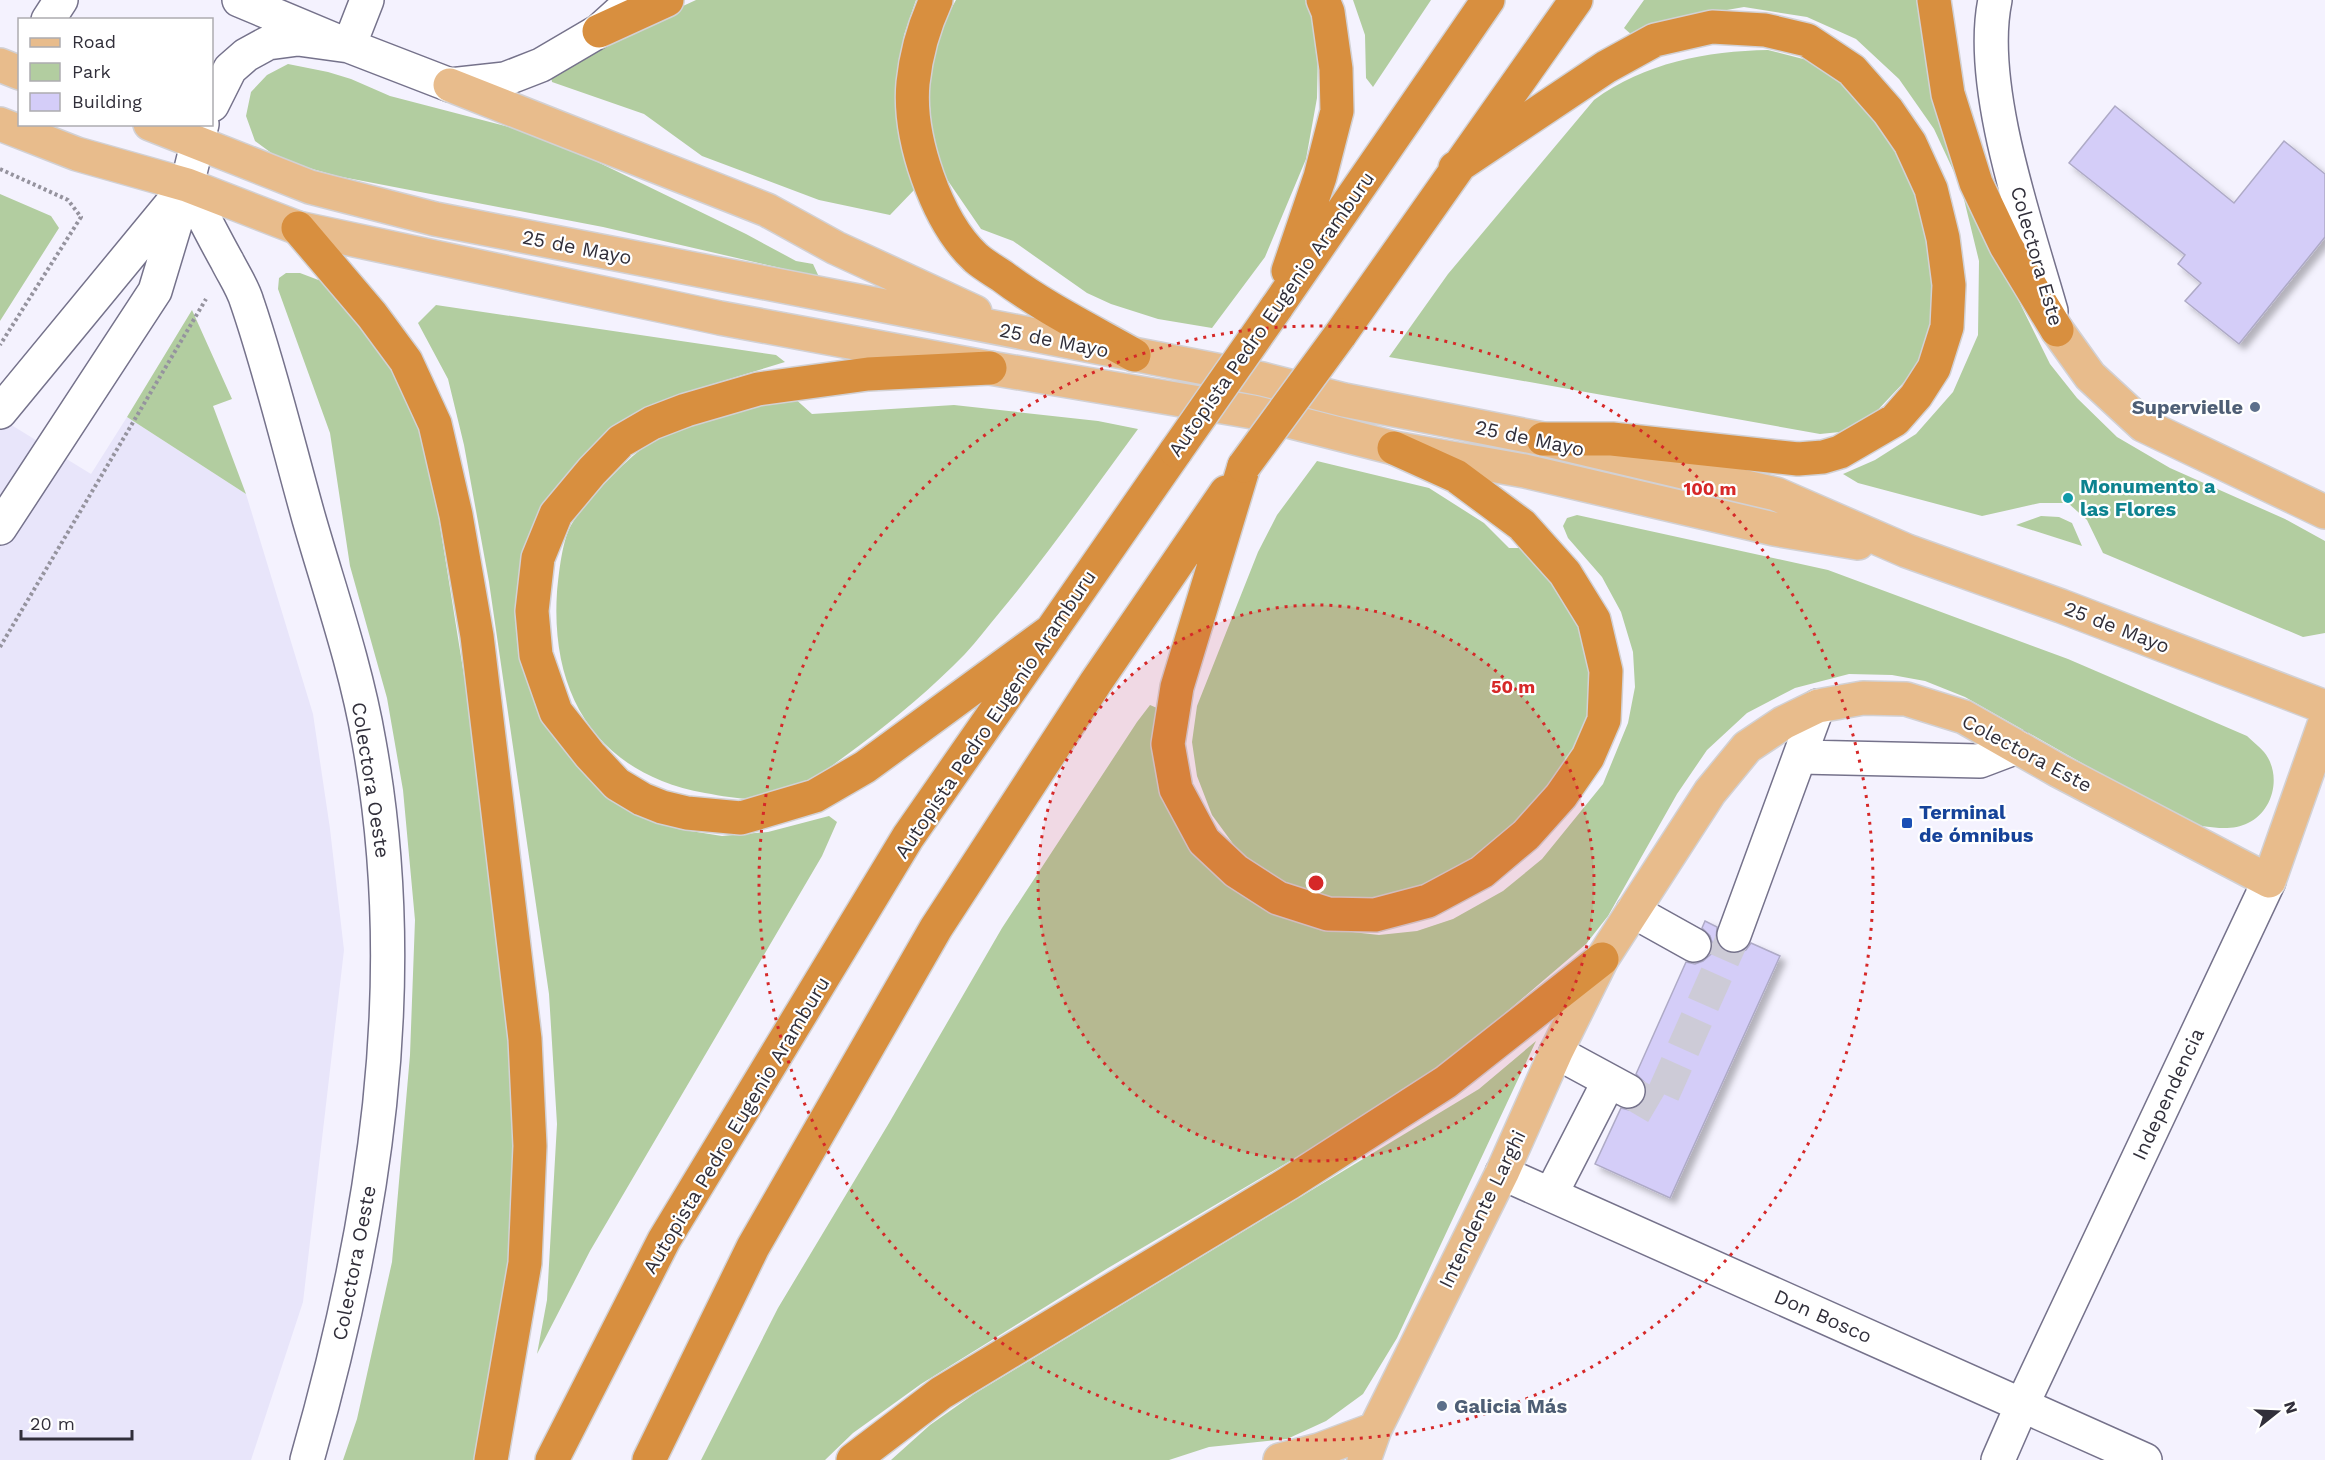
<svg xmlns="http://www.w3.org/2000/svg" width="2325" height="1460" viewBox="0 0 2325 1460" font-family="'Work Sans',sans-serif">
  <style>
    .built { fill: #e8e5fa }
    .green { fill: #b2cda0 }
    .building { fill: #d4cdf8; stroke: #aeaac6; stroke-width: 1.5; filter: url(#shadow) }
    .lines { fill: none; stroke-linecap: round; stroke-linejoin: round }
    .minor-tunnel { stroke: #cdcbd7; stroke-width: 33; stroke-dasharray: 33 16; stroke-linecap: butt }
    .minor-casing { stroke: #75728b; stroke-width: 36 }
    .major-casing { stroke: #d2d1d4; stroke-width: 36 }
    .highway-casing { stroke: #d2d1d4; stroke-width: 36 }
    .path { stroke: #95939e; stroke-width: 4; stroke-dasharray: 3 3; stroke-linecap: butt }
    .minor { stroke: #fff; stroke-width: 33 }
    .major { stroke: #e8bc8c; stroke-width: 33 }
    .highway { stroke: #d88f3f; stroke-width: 33 }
    .highway-bridge-casing { stroke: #d2d1d4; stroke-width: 36; stroke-linecap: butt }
    .highway-bridge { stroke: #d88f3f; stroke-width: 33 }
    .ring { fill: none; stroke: #d62828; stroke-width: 3; stroke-dasharray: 3 6 }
    .service-dot { fill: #5c6f8a; stroke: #fff; stroke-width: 2 }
    .culture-dot { fill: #0f9aa8; stroke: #fff; stroke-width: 2 }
    .transit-dot { fill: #1a4fb4; stroke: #fff; stroke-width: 2 }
    .labels { text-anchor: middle; stroke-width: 4.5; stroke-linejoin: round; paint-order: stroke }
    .street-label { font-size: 20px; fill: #312f3a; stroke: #fff }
    .service-label { font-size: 20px; font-weight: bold; fill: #4e5e75; stroke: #fff; text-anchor: end }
    .culture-label { font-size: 20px; font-weight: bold; fill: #0d838f; stroke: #fff; text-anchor: start }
    .transit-label { font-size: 20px; font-weight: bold; fill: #164399; stroke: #fff; text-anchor: start }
    .centre { fill: #d62828; stroke: #fff; stroke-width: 3 }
    .ring-label { font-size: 18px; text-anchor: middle; font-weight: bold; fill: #d62828; stroke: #fff; stroke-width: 4.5; stroke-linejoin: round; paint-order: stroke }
  </style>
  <defs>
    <filter id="shadow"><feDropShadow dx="5.5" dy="5.5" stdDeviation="3" flood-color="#0004"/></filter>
  </defs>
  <rect width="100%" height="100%" fill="#f4f2fe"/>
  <path class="built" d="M 127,417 L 246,494 L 313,714 L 330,829 L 344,950 L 303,1302 L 251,1460 L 0,1460 L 0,418 L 91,474 Z"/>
  <path class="green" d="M 696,0 L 916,0 L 904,35 L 898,89 L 916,188 L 890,215 L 819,200 L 702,156 L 644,114 L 552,82 L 550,72 L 657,18 Z
    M 956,0 L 1308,0 L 1318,51 L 1317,98 L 1306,159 L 1265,257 L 1212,328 L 1158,319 L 1111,304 L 1087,293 L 1013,241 L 981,229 L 944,175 L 933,141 L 929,94 L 932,61 L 946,18 Z
    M 1353,0 L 1431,0 L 1373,87 L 1366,78 L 1365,35 Z
    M 1644,0 L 1923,0 L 1997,257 L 2050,364 L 2077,398 L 2117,437 L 2170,468 L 2285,519 L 2325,541 L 2325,633 L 2303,637 L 2103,553 L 2087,520 L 2068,503 L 2040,503 L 1982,516 L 1858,483 L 1843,474 L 1875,460 L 1916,434 L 1953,392 L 1978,335 L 1979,261 L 1961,187 L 1934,129 L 1899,79 L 1856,39 L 1807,17 L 1744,7 L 1681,18 L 1633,36 L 1624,28 Z
    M 1768,50 L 1807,60 L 1841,81 L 1894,140 L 1914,184 L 1929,234 L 1935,309 L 1925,351 L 1907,379 L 1873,415 L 1840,432 L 1820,434 L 1389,357 L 1448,274 L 1594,100 C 1644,63 1707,51 1768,50 Z
    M 288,64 L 328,72 L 351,79 L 390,96 L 524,131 L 581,154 L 641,183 L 746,234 L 796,261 L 813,264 L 819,277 L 603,227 L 337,176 L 281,160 L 255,141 L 246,116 L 251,92 L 267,75 Z
    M 0,194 L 51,216 L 59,228 L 0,321 Z
    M 286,273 L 300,273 L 329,284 L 366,318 L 422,427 L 437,507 L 475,744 L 520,1087 L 517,1251 L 488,1417 L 475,1460 L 343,1460 L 357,1419 L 392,1262 L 410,1055 L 415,920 L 403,790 L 387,698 L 350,566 L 330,433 L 278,289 L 279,278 Z
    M 436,305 L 776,355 L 785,362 L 710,385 L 644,417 L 595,449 L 521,628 L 642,816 L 678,829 L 722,836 L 768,832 L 829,816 L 837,822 L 822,856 L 590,1251 L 537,1354 L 547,1300 L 557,1124 L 549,994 L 489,582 L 464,445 L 448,379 L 418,323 Z
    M 192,310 L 232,399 L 213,406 L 246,494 L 127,417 Z
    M 792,396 L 812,414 L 954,405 L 1098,421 L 1138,429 C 1093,490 1049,553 1000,612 C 988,626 977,641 965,654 C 933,687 896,718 860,745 C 837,762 814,780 789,792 C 761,804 734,798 705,793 C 599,774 550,697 557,592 C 559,573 562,538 573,522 C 584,504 622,464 639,451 C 678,420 744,409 792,396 Z
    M 1317,461 L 1429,488 L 1484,523 L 1509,548 L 1524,548 L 1578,614 L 1592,659 L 1591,708 L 1571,761 L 1544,798 L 1465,872 L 1369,904 L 1315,896 L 1274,880 L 1242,856 L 1212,815 L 1197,776 L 1192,742 L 1197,706 L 1258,552 L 1277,515 Z
    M 1577,515 L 1828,570 L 2068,659 L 2247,736 C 2252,741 2259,746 2264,752 C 2282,774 2274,811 2248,823 C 2231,832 2206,827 2188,823 L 1965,697 L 1925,681 L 1892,675 L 1849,674 L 1795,688 L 1747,713 L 1707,750 L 1677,794 L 1608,916 L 1586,944 L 1450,1060 L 1307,1151 L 1108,1268 L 921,1384 L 853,1433 L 825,1460 L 701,1460 L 778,1308 L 889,1123 L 1002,928 L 1137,722 L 1150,705 L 1157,708 L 1178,816 L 1334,930 L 1379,935 L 1417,931 L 1453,919 L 1503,891 L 1542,859 L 1603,784 L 1628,723 L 1635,687 L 1633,652 L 1621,612 L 1602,577 L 1568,538 L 1563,526 L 1567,518 Z
    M 2041,516 L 2059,517 L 2072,523 L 2082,546 L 2016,525 Z
    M 1536,1041 L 1397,1338 L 1363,1394 L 1326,1421 L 1287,1439 L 1209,1447 L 1169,1460 L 891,1460 L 930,1425 L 974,1394 L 1479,1089 Z"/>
  <path class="building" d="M 2115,106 L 2234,203 L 2284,141 L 2325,174 L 2325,237 L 2239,344 L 2185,301 L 2201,283 L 2178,264 L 2185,255 L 2069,163 Z
    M 1705,921 L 1717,927 L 1716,939 L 1720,947 L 1727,952 L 1738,953 L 1746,950 L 1751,943 L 1780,956 L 1670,1198 L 1595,1164 L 1621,1108 L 1629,1110 L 1637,1107 L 1645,1099 L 1647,1090 L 1644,1082 L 1636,1074 L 1686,962 L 1695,964 L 1703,961 L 1711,954 L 1713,945 L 1710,936 L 1702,928 Z"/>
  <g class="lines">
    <path class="minor-tunnel" d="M 1628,1091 L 1657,1108 L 1734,935"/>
    <defs>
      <path id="minor" d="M 239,0 L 349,46 L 367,0
        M 1995,0 C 1977,86 2027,226 2051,311
        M 48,20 L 61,0
        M 212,105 L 230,69 L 246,55 L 268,43 L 298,39 L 349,46 L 450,85 L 505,79 L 541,65 L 599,31 L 620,12
        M 187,185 C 200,210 213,236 227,261 C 234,275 243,288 247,302 C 271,372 289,448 309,519 C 330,592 356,666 369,742 C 413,985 374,1226 307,1460
        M 0,412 L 178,196
        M 0,528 L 155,291 L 187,185 L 202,124
        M 1801,757 L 1980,761 L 2017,747
        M 1633,911 L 1694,945
        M 1734,935 L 1818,706
        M 1556,1052 L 1628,1091
        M 1502,1173 L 2145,1460
        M 1551,1194 L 1609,1081
        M 1998,1460 L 2022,1405 L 2269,881"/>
      <path id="major" d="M 0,65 L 20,73
        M 450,85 L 767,210 L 836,248 L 975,312
        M 0,124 L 77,154 L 187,185 L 298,228 L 720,318 L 990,368 L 1253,412 L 1394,448 L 1525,471 L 1774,529 L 1858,543
        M 150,124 L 310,187 L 435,219 L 1262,379 L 1344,400 L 1543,439 L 1776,494 L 1907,551 L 2061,606 L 2325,707
        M 2057,330 L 2090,376 L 2143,425 L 2325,512
        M 1280,1460 L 1319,1450 L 1375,1429
        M 1364,1460 L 1375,1429 L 1502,1173 L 1556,1052 L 1602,959 L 1710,792 L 1747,747 L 1783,723 L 1818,706 L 1863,698 L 1906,699 L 1964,717 L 2059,771 L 2269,881 L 2325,722"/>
      <path id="highway" d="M 936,0 C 924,26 916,54 913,83 C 908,137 936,221 976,258 C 984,265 993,270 1002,276 C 1043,307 1090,330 1134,355
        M 1934,0 L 1948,94 L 1976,183 L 2006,246 L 2057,330
        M 599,31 L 667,0
        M 1455,168 L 1606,67 L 1655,40 L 1712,27 L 1765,30 L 1807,40 L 1852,70 L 1888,111 L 1910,143 L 1931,189 L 1943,238 L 1949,285 L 1947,327 L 1934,368 L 1916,396 L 1895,420 L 1840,452 L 1823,457 L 1798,459 L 1612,439 L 1543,439
        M 298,228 L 372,315 L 406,361 L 435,424 L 456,515 L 477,636 L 525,1039 L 530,1146 L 525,1263 L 491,1460
        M 1288,271 L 1320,177 L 1337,111 L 1336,69 L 1328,12 L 1323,0
        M 1276,308 L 1488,0
        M 1340,335 L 1576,0
        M 990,368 L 868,374 L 758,389 L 686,410 L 652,423 L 621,441 L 592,471 L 556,514 L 538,558 L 532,611 L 536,655 L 556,712 L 590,755 L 617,784 L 642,799 L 662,807 L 687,813 L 741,818 L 815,796 L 865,767 L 1052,630
        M 1244,466 L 1177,687 L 1168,744 L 1176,789 L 1204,841 L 1236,871 L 1278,898 L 1328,914 L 1375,915 L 1428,901 L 1482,872 L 1526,835 L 1561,796 L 1588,757 L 1604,720 L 1606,671 L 1594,620 L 1565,573 L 1522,525 L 1456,476 L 1394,448
        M 552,1460 L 664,1240 L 908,837 L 1176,451
        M 649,1460 L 753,1247 L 936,928 L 1096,682 L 1226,492
        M 853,1460 L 941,1393 L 1289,1183 L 1446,1082 L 1602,959"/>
    </defs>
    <use href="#minor" class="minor-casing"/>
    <use href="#major" class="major-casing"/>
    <use href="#highway" class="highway-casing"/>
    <path class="path" d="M 0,169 L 68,200 L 81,217 L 0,345
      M 0,647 L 206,299"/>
    <use href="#minor" class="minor"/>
    <use href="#major" class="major"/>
    <use href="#highway" class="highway"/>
    <defs>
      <path id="highway-bridge" d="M 1176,451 L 1276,308
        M 1244,466 L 1340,335"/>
    </defs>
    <use href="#highway-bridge" class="highway-bridge-casing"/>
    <use href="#highway-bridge" class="highway-bridge"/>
  </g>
  <circle cx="1316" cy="883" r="278" fill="#d62828" fill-opacity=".12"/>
  <g class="ring">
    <circle cx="1316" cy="883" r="278"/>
    <circle cx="1316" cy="883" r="557"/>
  </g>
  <g class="service-dot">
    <circle cx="2255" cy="407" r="6"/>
    <circle cx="1442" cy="1406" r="6"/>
  </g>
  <circle class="culture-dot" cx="2068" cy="498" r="6"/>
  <rect class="transit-dot" x="1901" y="817" width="12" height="12" rx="3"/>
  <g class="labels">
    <g class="street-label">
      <text transform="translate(577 247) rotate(11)" y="7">25 de Mayo</text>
      <text transform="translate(2037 256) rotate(74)" y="7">Colectora Este</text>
      <text transform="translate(1271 314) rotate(-55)" y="7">Autopista Pedro Eugenio Aramburu</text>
      <text transform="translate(1054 340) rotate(11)" y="7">25 de Mayo</text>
      <text transform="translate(1530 438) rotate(12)" y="7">25 de Mayo</text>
      <text transform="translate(2117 627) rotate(21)" y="7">25 de Mayo</text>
      <text transform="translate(995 714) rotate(-56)" y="7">Autopista Pedro Eugenio Aramburu</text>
      <text transform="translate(2027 753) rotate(28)" y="7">Colectora Este</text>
      <text transform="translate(371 780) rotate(81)" y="7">Colectora Oeste</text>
      <text transform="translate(2168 1094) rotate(-65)" y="7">Independencia</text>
      <text transform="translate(736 1125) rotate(-59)" y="7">Autopista Pedro Eugenio Aramburu</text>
      <text transform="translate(1482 1209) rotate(-64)" y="7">Intendente Larghi</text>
      <text transform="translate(354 1263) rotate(-79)" y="7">Colectora Oeste</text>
      <text transform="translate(1823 1316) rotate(24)" y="7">Don Bosco</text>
    </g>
    <g class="service-label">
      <text x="2243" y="414">Supervielle</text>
      <text x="1454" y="1413" text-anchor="start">Galicia Más</text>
    </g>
    <g class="culture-label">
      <text x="2080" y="493">Monumento a<tspan x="2080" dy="23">las Flores</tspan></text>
    </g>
    <g class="transit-label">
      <text x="1919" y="819">Terminal<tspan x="1919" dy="23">de ómnibus</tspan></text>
    </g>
  </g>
  <circle cx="1316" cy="883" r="9" class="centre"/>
  <g class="ring-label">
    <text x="1710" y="495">100 m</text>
    <text x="1513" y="693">50 m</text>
  </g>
  <rect x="18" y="18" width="195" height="108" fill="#ffffff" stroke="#adacb0" stroke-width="1.5"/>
  <rect x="30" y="38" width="30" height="9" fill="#e8bc8c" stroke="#adacb0" stroke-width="1.5"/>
  <text x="72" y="48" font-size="18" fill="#312f3a">Road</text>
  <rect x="30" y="63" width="30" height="18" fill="#b2cda0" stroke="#adacb0" stroke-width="1.5"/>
  <text x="72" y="78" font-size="18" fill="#312f3a">Park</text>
  <rect x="30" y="93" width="30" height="18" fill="#d4cdf8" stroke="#adacb0" stroke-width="1.5"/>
  <text x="72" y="108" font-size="18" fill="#312f3a">Building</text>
  <g transform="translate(2277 1412) rotate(72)" stroke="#ffffff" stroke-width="4.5" paint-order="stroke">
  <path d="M0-4.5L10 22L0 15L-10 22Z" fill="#312f3a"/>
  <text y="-9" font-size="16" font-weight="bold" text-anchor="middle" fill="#312f3a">N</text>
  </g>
  <path d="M21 1430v9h111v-9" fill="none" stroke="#312f3a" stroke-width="3"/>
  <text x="30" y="1430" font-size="18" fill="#312f3a" stroke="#ffffff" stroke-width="4.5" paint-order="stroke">20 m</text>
</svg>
